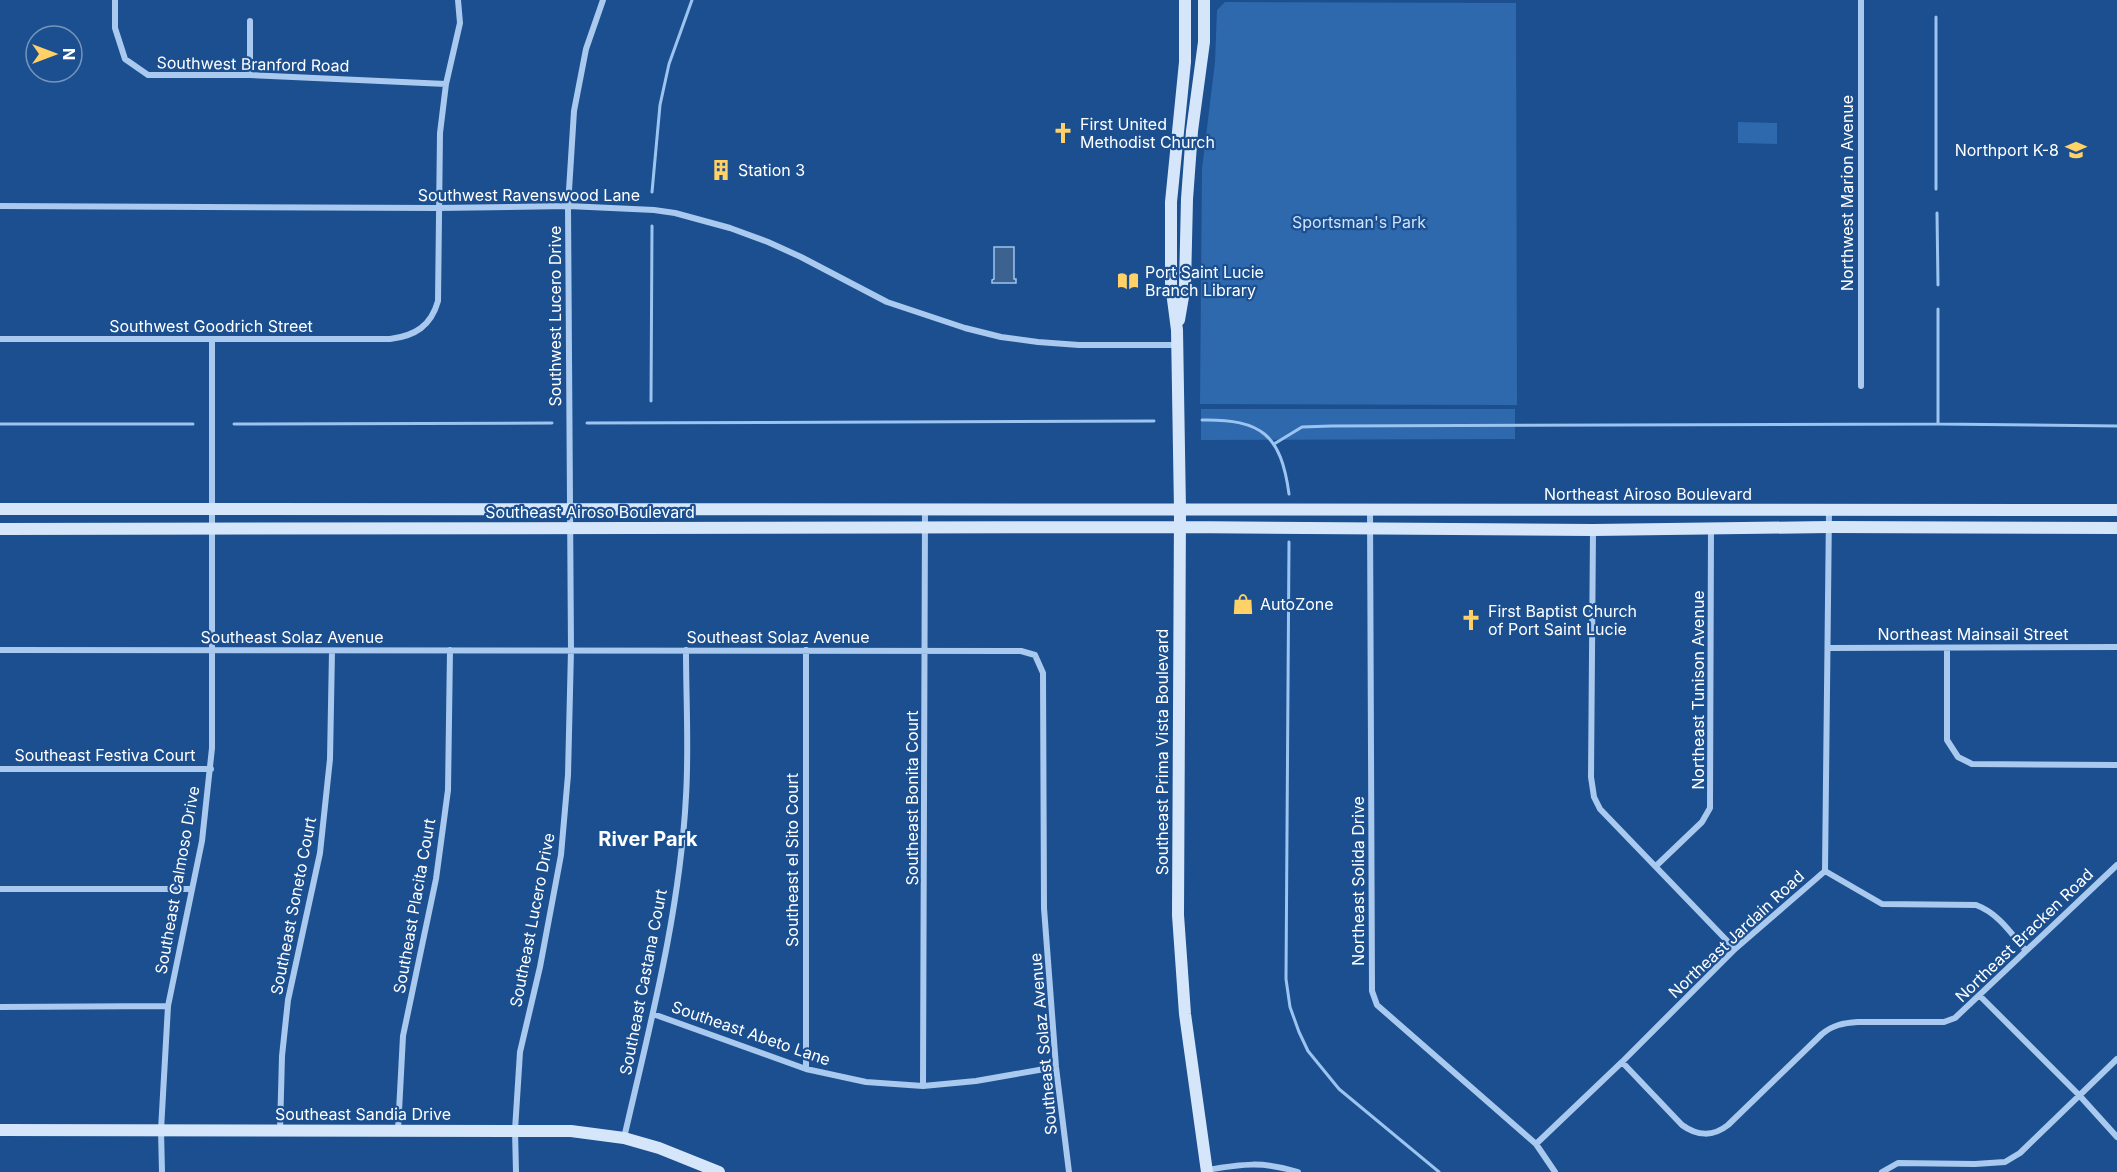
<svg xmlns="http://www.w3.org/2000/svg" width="2117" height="1172" viewBox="0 0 2117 1172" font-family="Inter,sans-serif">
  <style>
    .green { fill: #2e69ad }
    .water { fill: #3c6290; stroke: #9cc4f0; stroke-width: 1.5 }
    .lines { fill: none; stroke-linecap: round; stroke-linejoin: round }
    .stream { stroke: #9cc4f0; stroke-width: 3 }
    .street { stroke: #a9c9ee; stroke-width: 6 }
    .secondary { stroke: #d6e6fa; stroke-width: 12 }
    .labels { text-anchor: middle; stroke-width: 4.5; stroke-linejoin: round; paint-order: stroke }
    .street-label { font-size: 16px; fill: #fff; stroke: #1b4f8f }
    .poi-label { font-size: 16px; fill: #fff; stroke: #1b4f8f; text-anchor: start }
    .park-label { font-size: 16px; fill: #cfe3fa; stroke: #1b4f8f }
    .quarter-label { font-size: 20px; font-weight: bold; fill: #fff; stroke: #1b4f8f }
  </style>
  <rect width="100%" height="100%" fill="#1b4f8f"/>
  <path class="green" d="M 1225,2 L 1516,3 L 1517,405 L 1200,404 L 1202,169 L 1215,62 L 1217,10 Z
    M 1738,122 L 1777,123 L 1777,144 L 1738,143 Z
    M 1201,409 L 1515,409 L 1515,439 L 1201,440 Z"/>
  <path class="water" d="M 994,247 L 1014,247 L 1014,279 L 1016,279 L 1016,283 L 992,283 L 992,280 L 994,279 Z"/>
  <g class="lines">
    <path class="stream" d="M 1936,17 L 1936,189
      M 652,192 L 660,105 L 669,64 L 692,0
      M 1937,213 L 1938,285
      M 651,401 L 652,226
      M 1202,420 C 1262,419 1281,435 1289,494
      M 587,423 L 1154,421
      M 0,424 L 193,424
      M 234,424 L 552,423
      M 1938,424 L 1938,309
      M 1274,444 L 1302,427 L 1331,426 L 1938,424 L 2117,426
      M 1289,542 L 1286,979 L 1290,1007 L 1299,1032 L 1308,1051 L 1339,1089 L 1439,1172"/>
    <path class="street" d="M 115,0 L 115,28 L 125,59 L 148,75 L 250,75 L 446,84
      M 1861,0 L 1861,386
      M 250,75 L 250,21
      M 0,206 L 437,208 L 568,206 L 654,210 L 675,213 L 730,228 L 768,242 L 801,257 L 887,302 L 965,328 L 1001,337 L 1038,342 L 1079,345 L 1177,345
      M 0,339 L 390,339 C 415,336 431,326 438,301 L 440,133 L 446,84 L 460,23 L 458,0
      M 1370,510 L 1372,991 L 1377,1005 L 1536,1144 L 1555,1172
      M 1593,530 L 1591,777 L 1594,797 L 1600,809 L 1735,949
      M 1829,648 L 2117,647
      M 1947,648 L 1947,740 L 1958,757 L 1972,764 L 2117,765
      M 0,650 L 1021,651 L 1035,655 L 1043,673 L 1044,908 L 1056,1067 L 1069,1172
      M 806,650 L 806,1069
      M 0,769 L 211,769
      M 1656,866 L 1702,822 L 1710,808 L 1711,529
      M 1825,871 L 1882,904 L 1976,905 C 1998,913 2011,933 2026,951
      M 0,889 L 190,889
      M 1980,996 L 2079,1095 L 2117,1137
      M 0,1007 L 168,1006
      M 653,1014 L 806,1069 L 866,1082 L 923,1086 L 976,1081 L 1056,1067
      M 1622,1062 L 1682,1125 C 1697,1136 1713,1137 1728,1125 L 1822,1034 C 1833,1025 1843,1023 1858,1022 L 1944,1022 L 1955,1018 L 2117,865
      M 923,1086 L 925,510
      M 280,1130 L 282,1056 L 288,1000 L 320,853 L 330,759 L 332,651
      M 398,1130 L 403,1036 L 436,879 L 448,790 L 450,650
      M 624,1138 C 650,1025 680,912 686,796 C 689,748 686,699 686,650
      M 1536,1144 L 1622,1062 L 1735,949 L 1825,871 L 1829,510
      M 1207,1170 C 1241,1164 1264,1161 1298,1172
      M 162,1172 L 161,1130 L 168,1006 L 202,841 L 212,748 L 212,340
      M 516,1172 L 515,1130 L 520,1052 L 540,967 L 561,855 L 568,775 L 571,650 L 568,206 L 574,111 L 586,49 L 603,0
      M 1882,1172 L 1898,1163 L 1975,1164 L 2005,1162 L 2020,1153 L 2117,1059"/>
    <path class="secondary" d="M 1185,0 L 1185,62 L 1171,202 L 1171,284 L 1177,330 L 1180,510 L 1178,915 L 1185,1014 L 1207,1172
      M 1179,320 L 1185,285 L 1187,199 L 1192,131 L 1204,42 L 1204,0
      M 0,509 L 2117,510
      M 0,529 L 1180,527 L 1593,530 L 1829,527 L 2117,528
      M 0,1130 L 571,1131 L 624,1138 L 659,1148 L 719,1172"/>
  </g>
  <defs>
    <symbol id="church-bare" viewBox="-9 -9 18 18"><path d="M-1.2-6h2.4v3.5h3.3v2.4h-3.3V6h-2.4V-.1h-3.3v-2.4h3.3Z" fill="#ffd166" stroke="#1b4f8f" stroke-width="2.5" paint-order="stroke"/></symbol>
    <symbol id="school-bare" viewBox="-9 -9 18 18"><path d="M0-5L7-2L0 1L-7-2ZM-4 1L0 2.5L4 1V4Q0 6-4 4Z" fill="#ffd166" stroke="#1b4f8f" stroke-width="2.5" paint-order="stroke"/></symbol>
    <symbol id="building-bare" viewBox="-9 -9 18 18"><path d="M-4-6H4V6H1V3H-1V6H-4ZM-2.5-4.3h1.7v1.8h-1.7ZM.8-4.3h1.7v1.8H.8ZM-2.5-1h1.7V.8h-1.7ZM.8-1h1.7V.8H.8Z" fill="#ffd166" stroke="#1b4f8f" stroke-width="2.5" paint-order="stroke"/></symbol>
    <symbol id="library-bare" viewBox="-9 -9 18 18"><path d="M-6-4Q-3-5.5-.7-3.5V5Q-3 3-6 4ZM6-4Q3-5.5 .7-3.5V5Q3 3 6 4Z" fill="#ffd166" stroke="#1b4f8f" stroke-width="2.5" paint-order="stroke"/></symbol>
    <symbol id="shop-bare" viewBox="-9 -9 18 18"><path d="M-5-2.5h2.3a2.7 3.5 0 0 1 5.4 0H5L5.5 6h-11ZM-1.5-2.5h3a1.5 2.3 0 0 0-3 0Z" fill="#ffd166" stroke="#1b4f8f" stroke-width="2.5" paint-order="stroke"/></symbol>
  </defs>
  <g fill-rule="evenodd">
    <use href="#church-bare" x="1048" y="118" width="30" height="30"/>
    <use href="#school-bare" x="2061" y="135" width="30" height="30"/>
    <use href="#building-bare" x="706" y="155" width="30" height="30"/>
    <use href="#library-bare" x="1113" y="266" width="30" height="30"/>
    <use href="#shop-bare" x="1228" y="589" width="30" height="30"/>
    <use href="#church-bare" x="1456" y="605" width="30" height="30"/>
  </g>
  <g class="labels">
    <g class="street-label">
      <text transform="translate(253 64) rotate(1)" y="6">Southwest Branford Road</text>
      <text transform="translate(1847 193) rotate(-90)" y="6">Northwest Marion Avenue</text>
      <text x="529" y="201">Southwest Ravenswood Lane</text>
      <text transform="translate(555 316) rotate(-90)" y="6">Southwest Lucero Drive</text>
      <text x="211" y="332">Southwest Goodrich Street</text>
      <text x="1648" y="500">Northeast Airoso Boulevard</text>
      <text x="590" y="518">Southeast Airoso Boulevard</text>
      <text x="1973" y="640">Northeast Mainsail Street</text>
      <text x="292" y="643">Southeast Solaz Avenue</text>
      <text x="778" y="643">Southeast Solaz Avenue</text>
      <text transform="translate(1698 690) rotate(-90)" y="6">Northeast Tunison Avenue</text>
      <text transform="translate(1162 752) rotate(-90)" y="6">Southeast Prima Vista Boulevard</text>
      <text x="105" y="761">Southeast Festiva Court</text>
      <text transform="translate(912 798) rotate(-90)" y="6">Southeast Bonita Court</text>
      <text transform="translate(792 860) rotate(-90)" y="6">Southeast el Sito Court</text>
      <text transform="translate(177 880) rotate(-80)" y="6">Southeast Calmoso Drive</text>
      <text transform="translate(1358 881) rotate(-90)" y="6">Northeast Solida Drive</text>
      <text transform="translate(293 906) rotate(-79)" y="6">Southeast Soneto Court</text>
      <text transform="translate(414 906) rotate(-80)" y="6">Southeast Placita Court</text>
      <text transform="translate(532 920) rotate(-79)" y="6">Southeast Lucero Drive</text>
      <text transform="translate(1736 934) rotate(-43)" y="6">Northeast Jardain Road</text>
      <text transform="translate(2024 935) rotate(-44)" y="6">Northeast Bracken Road</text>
      <text transform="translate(643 982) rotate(-79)" y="6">Southeast Castana Court</text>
      <text transform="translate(751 1033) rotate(19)" y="6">Southeast Abeto Lane</text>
      <text transform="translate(1043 1044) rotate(-95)" y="6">Southeast Solaz Avenue</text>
      <text x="363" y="1120">Southeast Sandia Drive</text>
    </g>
    <g class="poi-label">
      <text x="1080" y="130">First United<tspan x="1080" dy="18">Methodist Church</tspan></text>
      <text x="2059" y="156" text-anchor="end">Northport K-8</text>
      <text x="738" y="176">Station 3</text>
      <text x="1145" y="278">Port Saint Lucie<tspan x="1145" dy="18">Branch Library</tspan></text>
      <text x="1260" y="610">AutoZone</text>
      <text x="1488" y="617">First Baptist Church<tspan x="1488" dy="18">of Port Saint Lucie</tspan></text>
    </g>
    <g class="park-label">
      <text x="1359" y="228">Sportsman's Park</text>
    </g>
    <g class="quarter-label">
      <text x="648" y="846">River Park</text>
    </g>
  </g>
  <g transform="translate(54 54) rotate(90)"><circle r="28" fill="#1b4f8f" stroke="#7695bc" stroke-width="1.5"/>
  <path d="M0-4.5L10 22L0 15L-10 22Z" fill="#ffd166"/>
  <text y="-9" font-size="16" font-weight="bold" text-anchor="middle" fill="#ffffff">N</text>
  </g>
</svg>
